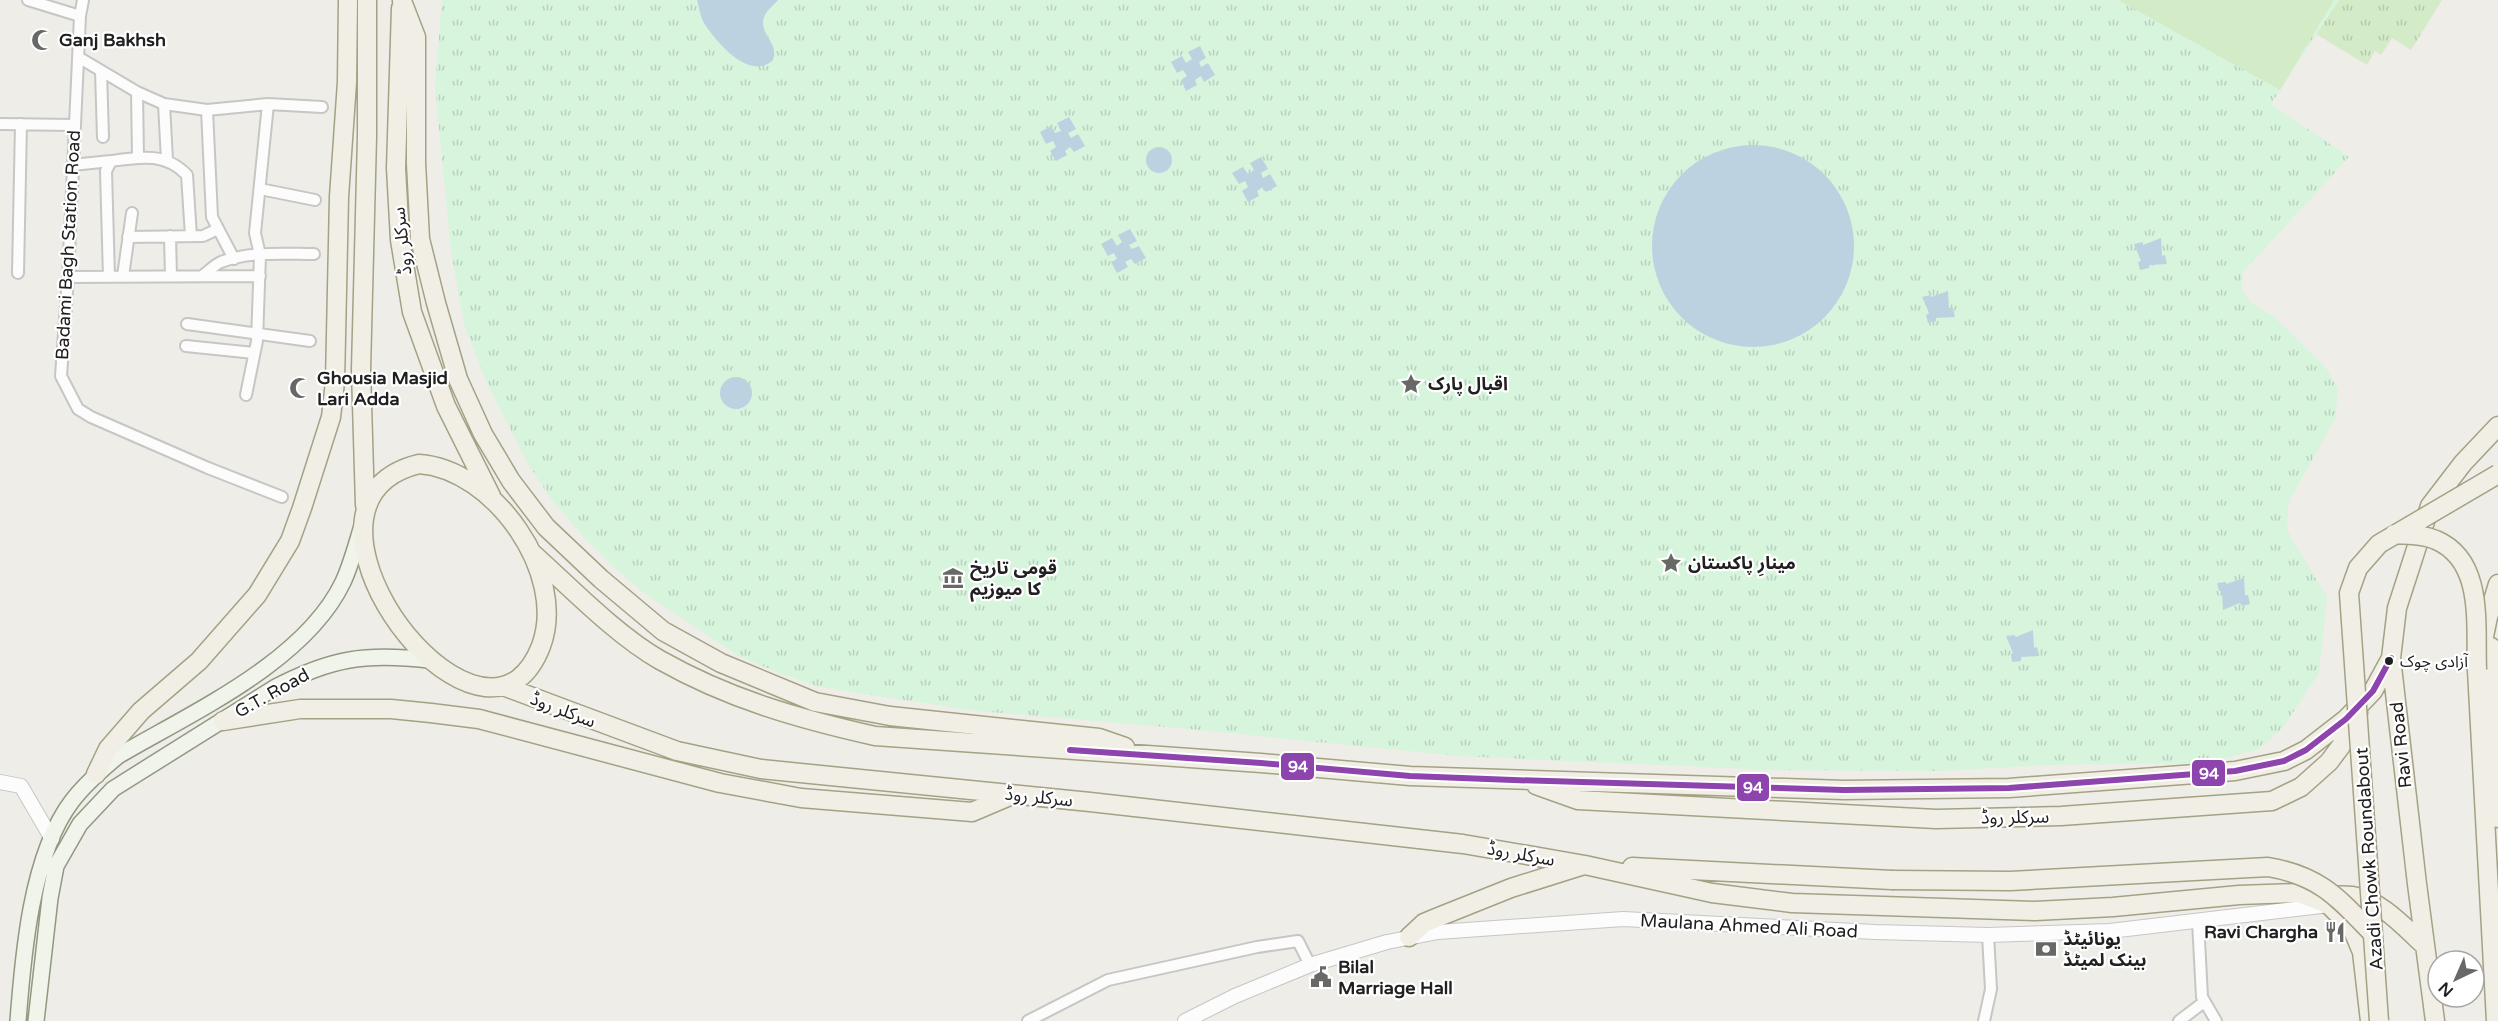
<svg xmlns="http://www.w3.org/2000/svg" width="2498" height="1021" viewBox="0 0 2498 1021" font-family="'Varela Round','Noto Sans Arabic',sans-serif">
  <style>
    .grass { fill: url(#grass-tufts) }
    .park { fill: url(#park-tufts) }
    .garden { fill: #d4ebc8 }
    .water { fill: #bdd2e0 }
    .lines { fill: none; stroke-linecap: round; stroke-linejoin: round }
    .minor-casing { stroke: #c7c6c4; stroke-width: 14 }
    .tertiary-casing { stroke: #c7c6c4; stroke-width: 16 }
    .secondary-casing { stroke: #929880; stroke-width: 18 }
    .primary-casing { stroke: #a5a184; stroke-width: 21 }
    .minor { stroke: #fcfcfc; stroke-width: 10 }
    .tertiary { stroke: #fcfcfc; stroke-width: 14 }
    .secondary { stroke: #f1f4eb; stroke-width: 15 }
    .primary { stroke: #f1efe5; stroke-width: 18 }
    .primary-bridge-casing { stroke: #a5a184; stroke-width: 21; stroke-linecap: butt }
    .primary-bridge { stroke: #f1efe5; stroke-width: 18 }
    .bus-1-casing { stroke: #fff; stroke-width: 10 }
    .bus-1 { stroke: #8e44ad; stroke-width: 6 }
    .bus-dot { fill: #202020; stroke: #fff; stroke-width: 2 }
    .labels { text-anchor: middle; stroke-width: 4.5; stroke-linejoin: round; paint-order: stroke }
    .bus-label { font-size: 16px; fill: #202020; stroke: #fff; text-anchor: start }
    .poi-label { font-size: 18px; font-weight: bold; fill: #202020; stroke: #fff; text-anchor: start }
    .street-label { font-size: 18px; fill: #202020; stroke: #fff }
    .line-badge { stroke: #fff; stroke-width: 2 }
    .badge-label { font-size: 16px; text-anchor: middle; font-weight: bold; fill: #fff }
  </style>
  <defs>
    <pattern id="grass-tufts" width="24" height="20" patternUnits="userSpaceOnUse" patternTransform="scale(1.5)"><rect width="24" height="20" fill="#d4ebc8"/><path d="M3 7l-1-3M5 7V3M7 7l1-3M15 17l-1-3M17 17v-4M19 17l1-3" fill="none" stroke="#b6c9ac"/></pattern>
    <pattern id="park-tufts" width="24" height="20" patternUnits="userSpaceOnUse" patternTransform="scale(1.5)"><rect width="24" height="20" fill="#d7f4dd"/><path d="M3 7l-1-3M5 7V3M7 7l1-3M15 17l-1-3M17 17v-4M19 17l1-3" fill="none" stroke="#b8d1bd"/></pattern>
  </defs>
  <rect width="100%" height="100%" fill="#eeede8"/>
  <path class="grass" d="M 2339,0 L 2442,0 L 2411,50 L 2392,38 L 2381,55 L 2375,51 L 2367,65 L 2316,34 Z"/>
  <path class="park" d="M 442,0 L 2339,0 L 2271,104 L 2349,157 L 2243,272 L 2241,288 L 2251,303 L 2273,316 L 2324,365 L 2338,389 L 2335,419 L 2288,503 L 2287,531 L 2327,597 L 2319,673 L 2281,730 L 2259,749 L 2207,763 L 2045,765 L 1941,771 L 1771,770 L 1458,756 L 1189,729 L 978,711 L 858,693 L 817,686 L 784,675 L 739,656 L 643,592 L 615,568 L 582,535 L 552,500 L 528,464 L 485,379 L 464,324 L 451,251 L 435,86 Z"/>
  <path class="garden" d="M 2118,0 L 2334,0 L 2280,90 Z"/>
  <path class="water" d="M 697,0 L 778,0 C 774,5 768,9 765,15 C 756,33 780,42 773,60 C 750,82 716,42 704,23 C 700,16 699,7 697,0 Z
    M 1200,46 L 1206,58 L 1199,62 L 1201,67 L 1208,63 L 1215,75 L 1204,82 L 1201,76 L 1195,80 L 1197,85 L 1186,91 L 1181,80 L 1187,76 L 1183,70 L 1177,73 L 1171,62 L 1182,56 L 1186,63 L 1192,59 L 1188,52 Z
    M 1069,117 L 1076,129 L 1068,133 L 1071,138 L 1078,134 L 1085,146 L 1074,152 L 1070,147 L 1065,151 L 1067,155 L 1056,161 L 1050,151 L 1056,147 L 1053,141 L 1046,144 L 1040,132 L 1051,126 L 1055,133 L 1061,131 L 1057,123 Z
    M1652 246a101 101 0 1 1 202 0a101 101 0 1 1-202 0Z
    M1146 160a13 13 0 1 1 26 0a13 13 0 1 1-26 0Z
    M 1261,157 L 1268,169 L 1261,173 L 1263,178 L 1270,174 L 1277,186 L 1266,192 L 1263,187 L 1257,191 L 1259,196 L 1248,202 L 1242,191 L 1248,187 L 1245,181 L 1239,184 L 1232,173 L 1243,167 L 1248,174 L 1254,170 L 1250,163 Z
    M 1130,229 L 1137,241 L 1129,245 L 1132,249 L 1139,246 L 1146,258 L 1135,264 L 1131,259 L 1125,262 L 1128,267 L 1117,273 L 1111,262 L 1117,259 L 1114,253 L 1108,256 L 1101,244 L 1112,238 L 1117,246 L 1122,242 L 1118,235 Z
    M 2161,238 L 2162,256 L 2165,255 L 2167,264 L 2149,265 L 2149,268 L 2140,270 L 2138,262 L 2141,261 L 2134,244 L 2143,242 L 2143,245 Z
    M 1948,291 L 1949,308 L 1953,308 L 1955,317 L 1936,318 L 1936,321 L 1928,323 L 1926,315 L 1929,313 L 1922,297 L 1930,295 L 1931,297 Z
    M720 393a16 16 0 1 1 32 0a16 16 0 1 1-32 0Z
    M 2244,578 L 2245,595 L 2248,595 L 2250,604 L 2242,606 L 2240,603 L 2223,610 L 2222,591 L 2219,591 L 2217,583 L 2226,582 L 2226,584 Z
    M 2033,630 L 2034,648 L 2037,647 L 2039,656 L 2021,657 L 2021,661 L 2012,662 L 2011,654 L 2013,653 L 2006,636 L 2014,635 L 2016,637 Z"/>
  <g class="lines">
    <defs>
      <path id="minor" d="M 28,0 L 80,16
        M 83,0 L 80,16 L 68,277 L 61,376 L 78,409 L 91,417 L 208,468 L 282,497
        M 78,57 L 137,92 L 138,157
        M 101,71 L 103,137
        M 137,92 L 164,104 L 207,110 L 268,104 L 322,107
        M 164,104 L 167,160
        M 207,110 L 212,217 L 234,259
        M 0,124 L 74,125
        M 72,165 L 111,161
        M 260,189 L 315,200
        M 170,236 L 171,276
        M 128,237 L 203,236 L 218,229
        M 18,273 L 21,124
        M 123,276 L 132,213
        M 202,276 C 208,272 214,265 221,262 C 250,251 284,254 314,254
        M 68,277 L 260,276
        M 109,277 L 106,171 L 111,161 C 140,157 165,152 187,175 L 191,236
        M 187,324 L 310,341
        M 186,346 L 254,353
        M 246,395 L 257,341 L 260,255 L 255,233 L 268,104
        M 2198,921 L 2202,997 L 2216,1021
        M 1028,1021 L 1108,980 L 1257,947 L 1298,941 L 1310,965
        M 1984,1021 L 1991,989 L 1988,935
        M 2179,1021 L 2204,1002"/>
      <path id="tertiary" d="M 0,782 L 21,786 L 52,839
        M 1185,1021 L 1235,996 L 1310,965 L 1387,942 L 1438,932 L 1623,919 L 1875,932 L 1988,935 L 2110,931 L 2329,905"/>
      <path id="secondary" d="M 18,1021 C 23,955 31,855 72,801 C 85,784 101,770 118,756 C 191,713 305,662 343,582 C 351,565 356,545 362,526
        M 36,1021 L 50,898 L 56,866 L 80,824 L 113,789 L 274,688 C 331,658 365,653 429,660"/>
      <path id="primary" d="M 402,1 L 416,37 L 416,163 L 420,239 L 436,303 L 458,379 L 483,434 L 511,481 L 546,527 L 601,579 L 663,631 L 721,663 L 815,702 L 890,716 L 1099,738 L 1125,747
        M 401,8 L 396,168 L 400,240 L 412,312 L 446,406 L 491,496
        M 419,464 C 494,469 568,574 541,646 C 536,659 529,671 518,679 C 439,734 278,498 419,464 Z
        M 365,505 L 361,370 L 367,137 L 367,0
        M 531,552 C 569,586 616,635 660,660 C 729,699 799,719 875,736 L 1261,763 L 1410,776 L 1844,790 L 2009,788 L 2235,771 L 2284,761 L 2306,750 L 2346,719 L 2373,691 L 2391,658
        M 2491,647 L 2489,655 L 2498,818
        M 503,686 L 677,751 L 761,769 L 1090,802 L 1463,844 L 1585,865 L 1712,893 L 1792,903 L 2035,911 L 2113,907 L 2239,895 L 2299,893 L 2329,905 L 2352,928 L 2362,952 L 2370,1021
        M 223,721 L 300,709 L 391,709 L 431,713 L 479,719 L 720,783 L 801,798 L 972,812 L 1012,795
        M 96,774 L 108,749 L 141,711 L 199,661 L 257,595 L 290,541 L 302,508 L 331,417 L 335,382 L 339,197 L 347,82 L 348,0
        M 1536,785 L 1578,800 L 1936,819 L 2061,816 L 2272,801 L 2301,787 L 2329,762 L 2341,746 L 2358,713
        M 1632,867 L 1892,880
        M 2324,896 C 2333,896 2343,895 2352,896 C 2381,900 2404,927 2425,946
        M 1409,937 L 1424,923 L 1436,918 L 1511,888 L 1581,866
        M 2435,1021 L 2417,884 L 2391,658 L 2397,608 L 2430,506 L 2463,463 L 2498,426
        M 2496,1021 L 2477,670 L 2488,617 L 2498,584"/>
    </defs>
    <use href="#minor" class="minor-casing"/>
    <use href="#tertiary" class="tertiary-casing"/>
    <use href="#secondary" class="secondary-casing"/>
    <use href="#primary" class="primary-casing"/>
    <use href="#minor" class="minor"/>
    <use href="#tertiary" class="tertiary"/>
    <use href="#secondary" class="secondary"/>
    <use href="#primary" class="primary"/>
    <defs>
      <path id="primary-bridge" d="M 2394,534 C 2408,535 2423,534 2436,540 C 2485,561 2475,626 2477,670
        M 1892,880 L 2010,881 L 2268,867 C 2321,876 2339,899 2374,935
        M 2379,1021 L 2349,593 L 2358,568 L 2379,544 L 2498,474"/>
    </defs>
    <use href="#primary-bridge" class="primary-bridge-casing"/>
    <use href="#primary-bridge" class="primary-bridge"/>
    <defs>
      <path id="bus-1" d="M 1070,750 L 1261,763 L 1410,776 L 1513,780 L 1844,790 L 2009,788 L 2235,771 L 2284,761 L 2306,750 L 2346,719 L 2373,691 L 2391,658"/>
    </defs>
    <use href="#bus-1" class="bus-1-casing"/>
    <use href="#bus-1" class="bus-1"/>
  </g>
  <defs>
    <symbol id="mosque-bare" viewBox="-9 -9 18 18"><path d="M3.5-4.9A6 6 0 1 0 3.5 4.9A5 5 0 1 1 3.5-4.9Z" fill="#686866" stroke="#fff" stroke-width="2.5" paint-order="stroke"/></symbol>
    <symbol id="sight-bare" viewBox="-9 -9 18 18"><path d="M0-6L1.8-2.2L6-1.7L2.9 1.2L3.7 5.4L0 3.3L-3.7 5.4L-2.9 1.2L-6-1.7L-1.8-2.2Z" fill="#686866" stroke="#fff" stroke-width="2.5" paint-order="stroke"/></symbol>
    <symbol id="museum-bare" viewBox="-9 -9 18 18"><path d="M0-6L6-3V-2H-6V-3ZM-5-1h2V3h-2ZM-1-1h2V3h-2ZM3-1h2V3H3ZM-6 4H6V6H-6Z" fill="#686866" stroke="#fff" stroke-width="2.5" paint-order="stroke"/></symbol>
    <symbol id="restaurant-bare" viewBox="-9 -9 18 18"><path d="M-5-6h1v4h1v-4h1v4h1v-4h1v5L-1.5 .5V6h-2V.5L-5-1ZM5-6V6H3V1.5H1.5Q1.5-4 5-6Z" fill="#686866" stroke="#fff" stroke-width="2.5" paint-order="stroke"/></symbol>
    <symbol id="bank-bare" viewBox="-9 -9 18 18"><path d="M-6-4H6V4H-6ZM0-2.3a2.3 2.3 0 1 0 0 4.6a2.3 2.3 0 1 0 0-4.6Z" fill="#686866" stroke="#fff" stroke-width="2.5" paint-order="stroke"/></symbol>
    <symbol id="civic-bare" viewBox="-9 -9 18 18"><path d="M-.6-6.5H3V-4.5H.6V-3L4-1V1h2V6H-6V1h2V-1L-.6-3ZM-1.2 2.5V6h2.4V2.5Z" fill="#686866" stroke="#fff" stroke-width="2.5" paint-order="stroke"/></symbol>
  </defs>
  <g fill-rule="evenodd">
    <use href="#mosque-bare" x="27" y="25" width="30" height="30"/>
    <use href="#sight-bare" x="1396" y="369" width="30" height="30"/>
    <use href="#mosque-bare" x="285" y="373" width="30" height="30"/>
    <use href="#sight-bare" x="1656" y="548" width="30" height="30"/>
    <use href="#museum-bare" x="938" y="563" width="30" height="30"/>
    <use href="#restaurant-bare" x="2320" y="917" width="30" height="30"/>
    <use href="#bank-bare" x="2031" y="934" width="30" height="30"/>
    <use href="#civic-bare" x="1306" y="962" width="30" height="30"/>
  </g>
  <circle class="bus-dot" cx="2389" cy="661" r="5"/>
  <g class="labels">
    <g class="bus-label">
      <text x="2400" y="667">آزادی چوک</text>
    </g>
    <g class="poi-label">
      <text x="59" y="46">Ganj Bakhsh</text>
      <text x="317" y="384">Ghousia Masjid<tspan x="317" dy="21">Lari Adda</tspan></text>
      <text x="1428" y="390">اقبال پارک</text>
      <text x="1688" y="569">مینارِ پاکستان</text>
      <text x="970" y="574">قومی تاریخ<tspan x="970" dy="21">کا میوزیم</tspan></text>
      <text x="2318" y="938" text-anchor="end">Ravi Chargha</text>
      <text x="2063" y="945">یونائیٹڈ<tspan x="2063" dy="21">بینک لمیٹڈ</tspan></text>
      <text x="1338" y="973">Bilal<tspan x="1338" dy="21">Marriage Hall</tspan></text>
    </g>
    <g class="street-label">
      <text transform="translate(402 241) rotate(-96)" y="6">سرکلر روڈ</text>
      <text transform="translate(68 245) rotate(-87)" y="6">Badami Bagh Station Road</text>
      <text transform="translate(272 693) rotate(-29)" y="6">G.T. Road</text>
      <text transform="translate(563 710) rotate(21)" y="6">سرکلر روڈ</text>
      <text transform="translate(2401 745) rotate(-96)" y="6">Ravi Road</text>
      <text transform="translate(1039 797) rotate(6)" y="6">سرکلر روڈ</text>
      <text transform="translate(2015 817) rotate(-1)" y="6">سرکلر روڈ</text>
      <text transform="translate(1521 854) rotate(10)" y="6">سرکلر روڈ</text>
      <text transform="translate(2369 859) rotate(-94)" y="6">Azadi Chowk Roundabout</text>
      <text transform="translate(1749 926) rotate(3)" y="6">Maulana Ahmed Ali Road</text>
    </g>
  </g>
  <g class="line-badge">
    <rect x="1280" y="752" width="35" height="29" rx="6" fill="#8e44ad"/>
    <rect x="2191" y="759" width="35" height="28" rx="6" fill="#8e44ad"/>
    <rect x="1736" y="773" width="34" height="29" rx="6" fill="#8e44ad"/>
  </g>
  <g class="badge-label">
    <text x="1298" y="772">94</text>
    <text x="2209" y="779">94</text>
    <text x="1753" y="793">94</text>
  </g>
  <g transform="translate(2456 979) rotate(224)"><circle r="28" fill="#ffffff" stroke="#a6a6a6" stroke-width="1.5"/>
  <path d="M0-4.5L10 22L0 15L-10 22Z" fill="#686866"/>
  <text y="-9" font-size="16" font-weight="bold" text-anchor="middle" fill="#202020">N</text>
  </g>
</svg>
